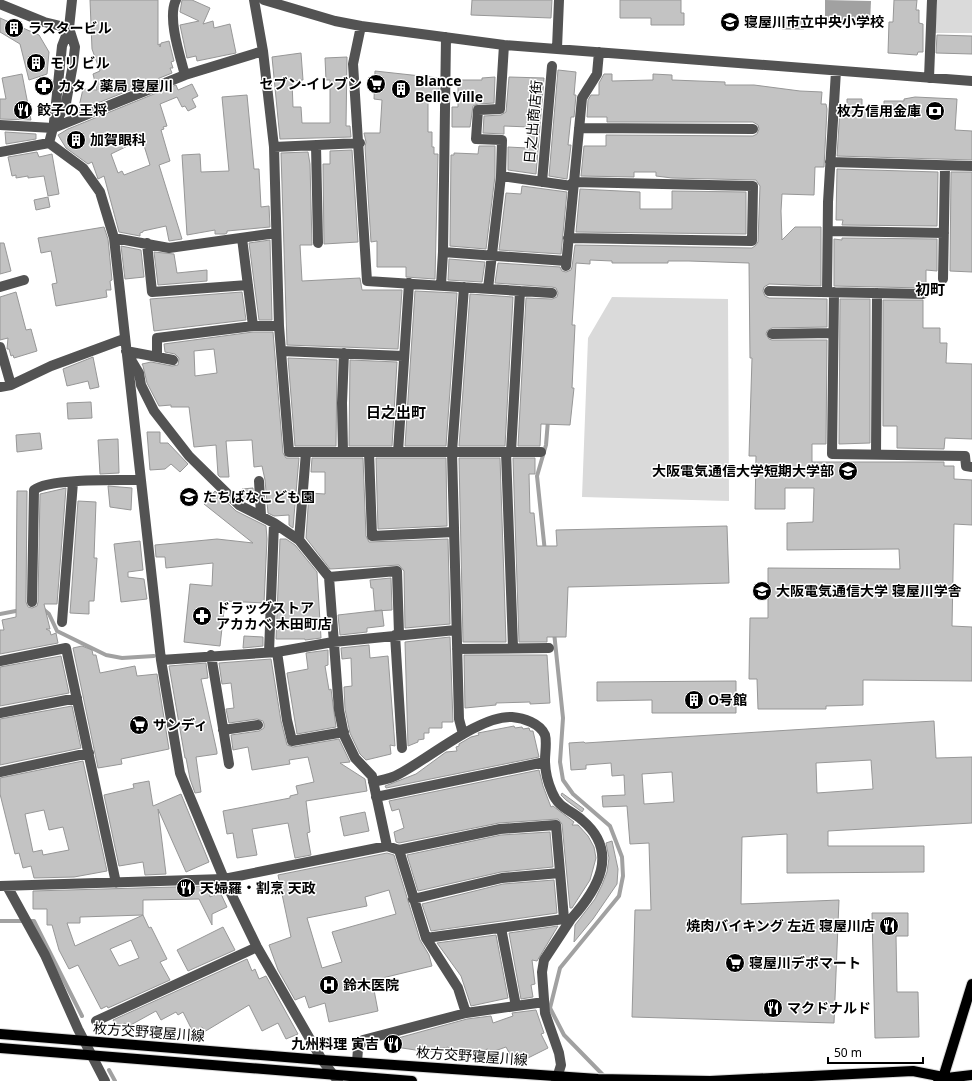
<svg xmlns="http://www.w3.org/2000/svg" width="972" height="1081" viewBox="0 0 972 1081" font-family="'Noto Sans','Noto Sans JP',sans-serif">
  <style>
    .green { fill: #dadada }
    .water { fill: #a1a1a1 }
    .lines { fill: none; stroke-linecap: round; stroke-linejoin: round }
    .stream { stroke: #a1a1a1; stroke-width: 4 }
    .building { fill: #c3c3c3; stroke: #979797; fill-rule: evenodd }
    .major-casing { stroke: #dbdbdb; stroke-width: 12 }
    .minor { stroke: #535353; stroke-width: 10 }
    .major { stroke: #000; stroke-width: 10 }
    .labels { text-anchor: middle; stroke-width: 3; stroke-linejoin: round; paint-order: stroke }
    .poi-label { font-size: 14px; font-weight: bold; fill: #000; stroke: #fff; text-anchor: start }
    .street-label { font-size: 14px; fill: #000; stroke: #fff }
    .neighbourhood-label { font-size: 15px; font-weight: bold; fill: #000; stroke: #fff }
  </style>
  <rect width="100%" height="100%" fill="#fff"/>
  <path class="green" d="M 937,0 L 972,0 L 972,33 L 935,33 Z
    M 612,297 L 728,299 L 729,501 L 582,497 L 588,338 Z"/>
  <path class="water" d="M 825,0 L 871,1 L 870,23 L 825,22 Z"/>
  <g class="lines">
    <path class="stream" d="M 545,552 L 537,476 L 546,445 L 548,420
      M 42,608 L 49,614 L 57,631 L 106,655 L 122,658 L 154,656
      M 0,614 L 21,610
      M 554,632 L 563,718 L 560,762 L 563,780 L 573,794 L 610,826 L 622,857 L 623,876 L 619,896 L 560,968 L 550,1008 L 564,1035 L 605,1077
      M 0,921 L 34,921 L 82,1016
      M 109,1070 L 115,1081"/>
  </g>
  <path class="building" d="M 90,0 L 158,0 L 158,45 L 160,44 L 160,47 L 161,43 L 169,41 L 174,61 L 171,62 L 173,68 L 170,68 L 172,73 L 78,111 L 83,89 L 97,90 L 93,74 L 100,71 L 92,49 Z
    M 182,0 L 192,0 L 210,8 L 203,24 L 213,21 L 214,28 L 230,24 L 236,53 L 197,61 L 196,56 L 187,58 L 180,25 L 199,21 L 180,12 Z
    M 472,0 L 552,0 L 551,18 L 471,15 Z
    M 620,0 L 681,0 L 681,13 L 684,13 L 684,25 L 651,25 L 651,18 L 620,18 Z
    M 894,0 L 917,0 L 916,10 L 919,10 L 919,23 L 923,24 L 923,52 L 918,52 L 917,55 L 888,53 L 889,22 L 893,22 Z
    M 0,18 L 39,35 L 49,52 L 47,74 L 29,80 L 20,44 L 0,32 Z
    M 782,18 L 804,19 L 804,29 L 782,29 Z
    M 937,35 L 972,36 L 972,54 L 936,53 Z
    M 301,53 L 303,80 L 292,81 L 293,107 L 301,107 L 302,123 L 330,123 L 330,80 L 326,80 L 325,58 L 347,57 L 346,126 L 350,126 L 351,137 L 280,139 L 272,57 Z
    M 558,70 L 576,72 L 574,95 L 576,95 L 574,117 L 571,117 L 568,145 L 571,145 L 567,179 L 549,176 Z
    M 375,71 L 439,78 L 439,96 L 428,95 L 428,132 L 432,132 L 432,147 L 434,147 L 434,154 L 438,154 L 435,279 L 406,277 L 406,267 L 377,267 L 377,241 L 371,242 L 365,147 L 366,142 L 364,133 L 380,133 L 382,100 L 374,99 Z
    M 22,74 L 31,120 L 0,119 L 0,99 L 6,99 L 2,78 Z
    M 604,74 L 612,74 L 612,81 L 653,80 L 653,74 L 672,75 L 672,80 L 725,82 L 725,85 L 754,85 L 800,91 L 822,92 L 821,104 L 826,104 L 827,109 L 824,167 L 815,167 L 814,195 L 782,194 L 781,211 L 782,240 L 795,227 L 821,227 L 821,286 L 769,284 L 764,287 L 763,291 L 765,296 L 769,298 L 827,299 L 827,327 L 772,328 L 767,331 L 766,334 L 769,339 L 772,340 L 827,340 L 826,444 L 812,444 L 812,462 L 944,462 L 944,466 L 954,466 L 954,479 L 972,480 L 972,525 L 954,524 L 952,626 L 972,627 L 972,681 L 863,680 L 863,705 L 826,706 L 826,709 L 758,709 L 757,679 L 749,679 L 750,618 L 768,618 L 768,568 L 900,569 L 899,549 L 787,550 L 787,523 L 813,522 L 814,488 L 785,488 L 785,509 L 755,509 L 756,456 L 749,456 L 752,358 L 750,358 L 749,263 L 689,261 L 668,261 L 668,263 L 612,263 L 612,261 L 590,260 L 590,264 L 576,263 L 572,325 L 575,325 L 572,388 L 574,388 L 570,425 L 541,424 L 540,446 L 518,446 L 526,298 L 552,299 L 557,297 L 558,293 L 556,288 L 552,287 L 495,283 L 498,263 L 560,267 L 562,271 L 566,272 L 571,270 L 572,267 L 575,245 L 752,248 L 755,246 L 758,242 L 760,186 L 756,180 L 672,178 L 656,176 L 656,172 L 634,172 L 634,177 L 581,176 L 584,146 L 606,146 L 606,135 L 753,136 L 757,134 L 759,129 L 758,125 L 753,122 L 607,122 L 607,117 L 587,117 L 588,100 L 591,95 L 599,95 L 599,83 Z
    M 495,77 L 494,103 L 478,104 L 473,106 L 470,127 L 452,127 L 452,107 L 458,107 L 458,80 L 482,80 L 482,78 Z
    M 509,77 L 544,78 L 536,174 L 508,170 L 508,147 L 527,148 L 529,127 L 504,126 L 504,134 L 483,133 L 484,116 L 501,115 L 506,112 Z
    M 192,84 L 198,96 L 192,99 L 196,107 L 188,111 L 185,106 L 182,107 L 177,97 L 160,104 L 167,126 L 163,127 L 164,129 L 161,130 L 170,161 L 159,165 L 182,239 L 169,241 L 166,226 L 143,231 L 143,232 L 140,233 L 140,236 L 119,232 L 104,176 L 98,179 L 92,162 L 88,164 L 66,148 L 58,135 L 68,129 L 176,85 L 178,90 ZM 142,139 L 150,165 L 124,175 L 122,171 L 118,173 L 111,154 Z
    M 247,95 L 254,169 L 259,169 L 261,207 L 269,206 L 270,227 L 227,231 L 227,233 L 225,234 L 215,234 L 215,230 L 187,235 L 182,155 L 200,154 L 201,172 L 229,171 L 222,97 Z
    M 915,97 L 957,99 L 955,130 L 972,131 L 972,160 L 837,156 L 840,109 L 847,110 L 847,99 L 862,99 L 862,107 L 884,107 L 884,101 L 904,101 L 904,99 Z
    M 5,132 L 36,134 L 36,139 L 6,144 Z
    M 479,146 L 495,146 L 495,176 L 486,249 L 450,246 L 451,155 L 454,155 L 454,153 L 478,154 Z
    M 352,150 L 358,242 L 324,244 L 323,164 L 330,164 L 330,151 Z
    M 37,152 L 39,157 L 52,154 L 59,194 L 48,196 L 44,176 L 28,178 L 28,176 L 16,178 L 16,175 L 12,176 L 8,157 Z
    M 308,152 L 310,164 L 312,245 L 300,245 L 302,281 L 360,278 L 362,290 L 402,290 L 398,349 L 287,345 L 281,153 Z
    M 837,169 L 938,172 L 937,226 L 842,225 L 843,220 L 836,220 Z
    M 951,172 L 972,172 L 972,272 L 950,271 Z
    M 522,186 L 567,192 L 561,254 L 499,250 L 506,193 L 521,194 Z
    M 580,189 L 640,192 L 640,209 L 672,209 L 672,191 L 746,192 L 746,234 L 576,232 Z
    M 48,197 L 50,207 L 36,210 L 34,200 Z
    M 104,227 L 108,239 L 112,280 L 110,281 L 111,290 L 106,290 L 107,297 L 56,306 L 52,284 L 57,283 L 51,251 L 41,253 L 38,238 Z
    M 842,238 L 937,239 L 937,271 L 926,270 L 926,287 L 924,288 L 834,286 L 834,239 L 842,240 Z
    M 270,240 L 272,320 L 259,320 L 249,243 Z
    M 0,243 L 4,243 L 11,271 L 0,274 Z
    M 121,246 L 141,250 L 144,277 L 125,279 Z
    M 154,252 L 174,254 L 177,273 L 207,270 L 207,281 L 158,285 Z
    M 449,259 L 485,262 L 482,282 L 448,280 Z
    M 415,291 L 457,293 L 446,446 L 405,446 Z
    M 16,292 L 26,330 L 31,329 L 37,351 L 14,358 L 13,355 L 11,356 L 9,349 L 7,349 L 8,338 L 0,340 L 0,297 Z
    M 242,292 L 246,320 L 154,331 L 150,299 Z
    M 470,294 L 513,297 L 505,446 L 459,446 Z
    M 840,299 L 870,299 L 870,443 L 839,444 Z
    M 883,300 L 923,300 L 923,328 L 940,328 L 940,343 L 947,343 L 946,363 L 972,364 L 972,439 L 945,438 L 944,449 L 897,448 L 897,426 L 883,426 Z
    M 253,332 L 273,332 L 283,453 L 286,458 L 299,458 L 293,528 L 289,525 L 289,515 L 274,516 L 268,513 L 265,480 L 262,466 L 254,467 L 252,440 L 226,441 L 229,477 L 220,477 L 218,475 L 216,445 L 194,447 L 189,407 L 171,407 L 171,405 L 159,406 L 147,383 L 143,366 L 142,364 L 151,362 L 172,366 L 178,365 L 179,358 L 175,354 L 165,352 L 164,344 ZM 214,349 L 217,373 L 195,376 L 194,351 Z
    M 93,357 L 99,387 L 90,389 L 88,381 L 67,386 L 63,369 Z
    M 288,358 L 337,360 L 336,446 L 295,446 Z
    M 350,360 L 397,362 L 392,446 L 349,446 Z
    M 91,402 L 92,418 L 68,419 L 67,403 Z
    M 147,432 L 160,432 L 160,443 L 168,443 L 188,464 L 180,472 L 171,464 L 165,469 L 150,470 Z
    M 40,433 L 42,449 L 17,452 L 16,435 Z
    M 118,439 L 119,473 L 100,474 L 98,440 Z
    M 312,458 L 363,458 L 366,536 L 369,542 L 448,539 L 450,624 L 405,628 L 404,571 L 399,565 L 330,569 L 306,538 L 309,493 L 325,494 L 325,472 L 311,472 Z
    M 376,458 L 446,458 L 447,526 L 378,529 Z
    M 459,458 L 500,458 L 506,642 L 463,642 Z
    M 513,458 L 535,458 L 535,474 L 529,474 L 530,513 L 534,513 L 537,546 L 557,546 L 556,530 L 727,526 L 729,583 L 568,587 L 566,637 L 547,637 L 547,642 L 519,642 Z
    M 108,486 L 132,488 L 131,510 L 110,507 Z
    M 66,488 L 57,604 L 44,604 L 50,629 L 46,629 L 50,631 L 51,635 L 56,633 L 58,643 L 0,654 L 0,630 L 4,630 L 2,620 L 16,617 L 17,491 L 27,491 L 26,602 L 28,607 L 32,608 L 37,606 L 38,602 L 40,494 Z
    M 253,488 L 253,498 L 243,499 L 242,489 Z
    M 215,491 L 236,511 L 266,526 L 267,539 L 264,603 L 225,601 L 220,646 L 184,642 L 190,584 L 212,586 L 213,563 L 166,568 L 165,557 L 156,557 L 155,545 L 217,539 L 253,543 L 204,504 Z
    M 78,501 L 96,502 L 94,558 L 97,558 L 94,601 L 89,601 L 89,614 L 70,613 Z
    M 280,539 L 286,539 L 295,545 L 317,572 L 321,638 L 305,640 L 305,639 L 276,639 Z
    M 140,541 L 143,570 L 128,572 L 128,577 L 144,579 L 147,599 L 121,602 L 114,544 Z
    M 391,578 L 392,610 L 375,611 L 373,588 L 371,588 L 370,580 Z
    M 382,610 L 384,626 L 367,628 L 367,632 L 340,635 L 338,615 Z
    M 244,636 L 263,637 L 263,646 L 243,648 Z
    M 450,637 L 453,722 L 442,722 L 442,728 L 429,728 L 429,733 L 424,733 L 424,739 L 418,740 L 418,742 L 408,746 L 405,642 Z
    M 369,645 L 370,658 L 388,656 L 395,746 L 390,745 L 391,754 L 366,760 L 360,754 L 350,733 L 345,709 L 344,687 L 352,686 L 351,658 L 342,659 L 341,648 Z
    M 82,646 L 92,650 L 93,655 L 96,655 L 100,673 L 135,666 L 137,676 L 157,674 L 169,749 L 121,759 L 122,764 L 98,768 L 73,648 Z
    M 328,650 L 328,665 L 325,666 L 329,690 L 331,689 L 336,727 L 297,734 L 287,673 L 308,669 L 306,653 Z
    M 464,655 L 547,655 L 550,703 L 530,704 L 530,702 L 496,703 L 496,705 L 465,708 Z
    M 61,656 L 69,693 L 0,706 L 0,667 Z
    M 271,659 L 281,721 L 287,745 L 293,747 L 339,739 L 350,762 L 340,763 L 365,779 L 367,791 L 306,801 L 310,832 L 307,833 L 311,855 L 295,858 L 288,823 L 252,829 L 257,855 L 237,858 L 233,833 L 227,834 L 223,811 L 290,798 L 290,796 L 298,794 L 296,786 L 314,782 L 308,757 L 289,760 L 290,764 L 252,770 L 248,747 L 233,750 L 231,735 L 259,731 L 264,728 L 264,724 L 263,721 L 257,719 L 229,723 L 226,709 L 234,708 L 231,683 L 222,684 L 219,663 Z
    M 206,663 L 208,678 L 201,679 L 217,752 L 217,754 L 196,757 L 201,792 L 195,793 L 190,779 L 186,758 L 185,758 L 169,666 Z
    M 736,681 L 736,713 L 652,713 L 652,700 L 597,701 L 597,682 Z
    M 72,706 L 81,748 L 0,765 L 0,719 Z
    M 934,721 L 936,758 L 972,757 L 972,823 L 828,831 L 828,846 L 924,846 L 924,872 L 787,873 L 787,834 L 742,837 L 741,904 L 839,900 L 834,1023 L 632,1017 L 635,910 L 651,910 L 649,843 L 630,844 L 627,806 L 603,807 L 602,796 L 625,795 L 624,775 L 612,776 L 611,763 L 586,765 L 586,769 L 571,770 L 569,743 L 584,742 L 585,743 ZM 871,760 L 873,789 L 817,793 L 816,763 ZM 672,772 L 674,802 L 644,804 L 642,774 Z
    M 514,726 L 515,728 L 522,727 L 523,729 L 529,728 L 530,731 L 533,731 L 539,757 L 386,788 L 385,786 L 416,774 L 446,752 L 457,751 L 456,747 L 459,746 L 459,744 L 471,737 L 479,735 L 478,733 Z
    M 83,761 L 107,871 L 74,877 L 34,878 L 31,866 L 23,868 L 19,853 L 15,854 L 0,794 L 0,778 ZM 44,810 L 49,830 L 63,827 L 69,850 L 43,855 L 42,850 L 33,852 L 25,814 Z
    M 539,770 L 543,786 L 551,807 L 553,806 L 574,822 L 572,825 L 578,825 L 588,836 L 594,847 L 596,858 L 590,880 L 572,908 L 570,908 L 562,824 L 558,819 L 499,823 L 399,843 L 396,842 L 394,832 L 404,828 L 399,809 L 392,811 L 389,801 Z
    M 149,781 L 153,806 L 181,794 L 209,862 L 186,872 L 158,809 L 166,874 L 145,875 L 143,862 L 119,866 L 104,795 L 134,788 L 133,784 Z
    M 562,793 L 584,809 L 582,812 L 566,800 L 561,795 Z
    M 365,812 L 369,831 L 344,836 L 340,817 Z
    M 550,832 L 553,867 L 501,872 L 418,891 L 407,855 L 501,835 Z
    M 612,841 L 618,869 L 617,884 L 593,919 L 574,942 L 575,925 L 595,899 L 602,885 L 607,872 L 609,858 L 606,843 Z
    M 387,853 L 394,855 L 420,940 L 429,955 L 432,966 L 374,980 L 377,990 L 374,990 L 378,1011 L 329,1022 L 325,1003 L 309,1008 L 305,996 L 295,1000 L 278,970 L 269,945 L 291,937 L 278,875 ZM 389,890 L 396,914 L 332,932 L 342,962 L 322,968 L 307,918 L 367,906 L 365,897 Z
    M 554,880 L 557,913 L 431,931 L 422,904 L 503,884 Z
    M 209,886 L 210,897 L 220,892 L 227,907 L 212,914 L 212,925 L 199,899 L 143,900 L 143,915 L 149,928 L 151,927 L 167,959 L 160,962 L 170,980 L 108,1008 L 107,1006 L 101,1009 L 78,965 L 69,969 L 59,950 L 52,925 L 47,925 L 47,909 L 33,909 L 33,891 ZM 143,915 L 75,946 L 67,923 L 80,923 L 80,917 ZM 131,940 L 139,958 L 119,966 L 110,949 Z
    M 872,913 L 908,913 L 908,936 L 896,936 L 897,992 L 918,992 L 919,1037 L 875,1038 Z
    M 558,926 L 537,961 L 532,960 L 535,984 L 531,985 L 533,997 L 521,999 L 509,933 Z
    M 223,927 L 235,950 L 188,971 L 177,950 Z
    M 496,935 L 508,998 L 471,1006 L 461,976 L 437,943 Z
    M 247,959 L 252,971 L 255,969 L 259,979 L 266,976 L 298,1034 L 286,1039 L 278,1023 L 262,1031 L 249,1005 L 204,1032 L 202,1027 L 193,1032 L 183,1012 L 178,1015 L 176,1012 L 161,1020 L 156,1011 L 127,1027 L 125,1023 L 117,1028 L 113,1020 Z
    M 536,1010 L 544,1033 L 541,1034 L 548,1048 L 520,1062 L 518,1057 L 512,1058 L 506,1047 L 489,1053 L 488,1049 L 465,1055 L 452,1054 L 448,1047 L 429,1052 L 402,1048 L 398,1038 L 467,1019 L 491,1016 L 493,1023 L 513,1016 L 512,1013 Z"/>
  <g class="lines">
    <defs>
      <path id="major" d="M 0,1034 L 322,1060 L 598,1079 L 710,1081 L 913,1071 L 943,1077
        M 0,1048 L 412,1081
        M 938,1079 L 972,1075
        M 942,1081 L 972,984"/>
    </defs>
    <use href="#major" class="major-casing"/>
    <path class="minor" d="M 176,0 C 167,17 180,56 185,75
      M 254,0 L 263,51 L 274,147 L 279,326 L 289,452 L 541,452
      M 264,0 L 335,21 L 361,26 L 504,45 L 972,81
      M 0,4 L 44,22 L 69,28
      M 361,26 L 353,64 L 367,281 L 552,293
      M 69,28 L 75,47 L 73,64 L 66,103 L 53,128 L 49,143 L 83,168 L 100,192 L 114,238 L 161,660 L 180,773 L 224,879 L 257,947 L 322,1060 L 338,1081
      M 557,48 L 559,0
      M 929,78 L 932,0
      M 54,122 L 62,46 L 69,28 L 72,0
      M 0,125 L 53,128 L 185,75 L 263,51
      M 579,128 L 753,129
      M 316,145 L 318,243
      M 274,147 L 360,143
      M 0,152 L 49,143
      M 830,162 L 972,166
      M 501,176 L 572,186
      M 542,182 L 552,66
      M 828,231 L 944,233
      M 114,238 L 169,248 L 276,233
      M 242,238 L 253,326
      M 568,238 L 752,241 L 753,186 L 573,182
      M 147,243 L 152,292 L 248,285
      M 443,252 L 566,261
      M 566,266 L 582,98 L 597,74 L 599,52
      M 943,279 L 945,166
      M 441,285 L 443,252 L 446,37
      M 0,287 L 24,280
      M 488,289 L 501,176 L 502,140 L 476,139 L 478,110 L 500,109 L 504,45
      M 769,291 L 923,294
      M 827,292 L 828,202 L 836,71
      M 834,292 L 832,454 L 965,456 L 966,466 L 972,467
      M 772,334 L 833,333
      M 0,347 L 11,385
      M 126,351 L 173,360
      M 281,351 L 403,356
      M 127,353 L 139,373 L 141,385 L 154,411 L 189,456 L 239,505 L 274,523 L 299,540 L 329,577 L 339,710 L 344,735 L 355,758 L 372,776 L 387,846
      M 157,357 L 157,338 L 253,326 L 279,326
      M 0,387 L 11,385 L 51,366 L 124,339
      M 343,452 L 342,403 L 344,353
      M 369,452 L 372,536 L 454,532
      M 398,452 L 409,283
      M 506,452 L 513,647
      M 511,452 L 520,291
      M 876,455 L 877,293
      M 259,481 L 261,515
      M 299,540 L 306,452
      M 329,577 L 397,571 L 399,634
      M 32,602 L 34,490 C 48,478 119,480 140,480
      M 62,622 L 73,482
      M 395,635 L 402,748
      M 457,649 L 549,648
      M 269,652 L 274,523
      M 277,652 L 287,720 L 292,741 L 344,732
      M 211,655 L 229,764
      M 161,660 L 277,652 L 333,642 L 456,630
      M 0,661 L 66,648 L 116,883
      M 0,713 L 77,698
      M 223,730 L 258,725
      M 463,734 L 459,719 L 452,452 L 464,287
      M 0,772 L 89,753
      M 373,782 C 382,780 391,779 399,774 C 428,759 480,715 512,717 C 523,718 540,723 545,735 C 547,742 545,753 545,760 C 545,770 548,783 552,792 C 558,808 571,810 582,820 C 620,852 598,889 571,919 L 564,919
      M 376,797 L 545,762
      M 0,886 L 224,879 L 387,846 L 399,850 L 500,829 L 556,825 L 564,919 L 426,938
      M 7,886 L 45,955 L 78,1029 L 105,1081
      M 413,899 L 502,878 L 560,873
      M 501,928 L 516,1006
      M 466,1013 L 544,1002
      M 96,1021 L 257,947
      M 357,1062 L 358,1049 L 363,1040 L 466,1013 L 458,988 L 426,938 L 399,850
      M 556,1081 L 561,1065 L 559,1053 L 545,1013 L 542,972 L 544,960 L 571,919"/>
    <use href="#major" class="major"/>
  </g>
  <defs>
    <symbol id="school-disc" viewBox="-11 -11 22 22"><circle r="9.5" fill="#000" stroke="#fff"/><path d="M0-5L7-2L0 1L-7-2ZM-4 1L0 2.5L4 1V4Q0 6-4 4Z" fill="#fff"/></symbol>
    <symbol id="building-disc" viewBox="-11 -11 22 22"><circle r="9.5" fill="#000" stroke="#fff"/><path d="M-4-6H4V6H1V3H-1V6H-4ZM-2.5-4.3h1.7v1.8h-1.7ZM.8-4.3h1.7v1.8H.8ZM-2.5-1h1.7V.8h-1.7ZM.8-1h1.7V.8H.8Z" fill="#fff"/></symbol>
    <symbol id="supermarket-disc" viewBox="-11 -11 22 22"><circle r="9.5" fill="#000" stroke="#fff"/><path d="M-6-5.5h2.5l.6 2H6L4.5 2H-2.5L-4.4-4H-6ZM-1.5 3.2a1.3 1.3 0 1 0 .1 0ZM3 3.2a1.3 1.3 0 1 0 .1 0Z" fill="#fff"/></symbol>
    <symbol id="pharmacy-disc" viewBox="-11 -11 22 22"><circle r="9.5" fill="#000" stroke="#fff"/><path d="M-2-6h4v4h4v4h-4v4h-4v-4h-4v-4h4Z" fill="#fff"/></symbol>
    <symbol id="restaurant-disc" viewBox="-11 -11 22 22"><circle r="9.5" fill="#000" stroke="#fff"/><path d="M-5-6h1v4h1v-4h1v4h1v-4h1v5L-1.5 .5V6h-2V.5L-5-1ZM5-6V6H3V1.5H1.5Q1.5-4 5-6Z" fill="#fff"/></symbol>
    <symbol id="bank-disc" viewBox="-11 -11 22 22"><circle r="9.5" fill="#000" stroke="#fff"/><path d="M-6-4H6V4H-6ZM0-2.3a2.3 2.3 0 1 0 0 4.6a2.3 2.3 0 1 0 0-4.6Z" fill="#fff"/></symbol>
    <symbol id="university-disc" viewBox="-11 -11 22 22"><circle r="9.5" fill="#000" stroke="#fff"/><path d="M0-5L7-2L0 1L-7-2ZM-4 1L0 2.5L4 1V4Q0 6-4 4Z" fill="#fff"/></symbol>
    <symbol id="hospital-disc" viewBox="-11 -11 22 22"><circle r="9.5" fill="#000" stroke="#fff"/><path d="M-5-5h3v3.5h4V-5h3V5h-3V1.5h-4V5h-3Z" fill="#fff"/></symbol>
  </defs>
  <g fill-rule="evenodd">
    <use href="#school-disc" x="719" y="11" width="22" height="22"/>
    <use href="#building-disc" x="3" y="17" width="22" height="22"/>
    <use href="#building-disc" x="25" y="52" width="22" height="22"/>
    <use href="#supermarket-disc" x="365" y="73" width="22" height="22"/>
    <use href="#pharmacy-disc" x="33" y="75" width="22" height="22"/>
    <use href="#building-disc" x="390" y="78" width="22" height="22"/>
    <use href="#restaurant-disc" x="12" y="99" width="22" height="22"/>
    <use href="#bank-disc" x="924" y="100" width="22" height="22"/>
    <use href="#building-disc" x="65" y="129" width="22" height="22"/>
    <use href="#university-disc" x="837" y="460" width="22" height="22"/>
    <use href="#school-disc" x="178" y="486" width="22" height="22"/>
    <use href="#university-disc" x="751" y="580" width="22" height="22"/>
    <use href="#pharmacy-disc" x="191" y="605" width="22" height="22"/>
    <use href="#building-disc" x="683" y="689" width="22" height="22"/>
    <use href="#supermarket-disc" x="128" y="714" width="22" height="22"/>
    <use href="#restaurant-disc" x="175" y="877" width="22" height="22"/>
    <use href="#restaurant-disc" x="878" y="915" width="22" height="22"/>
    <use href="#supermarket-disc" x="724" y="952" width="22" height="22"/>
    <use href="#hospital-disc" x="318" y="974" width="22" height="22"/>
    <use href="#restaurant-disc" x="762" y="997" width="22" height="22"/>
    <use href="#restaurant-disc" x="382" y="1033" width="22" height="22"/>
  </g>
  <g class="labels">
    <g class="poi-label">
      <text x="744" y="27">寝屋川市立中央小学校</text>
      <text x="28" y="33">ラスタービル</text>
      <text x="50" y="68">モリ ビル</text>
      <text x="415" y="86">Blance<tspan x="415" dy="16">Belle Ville</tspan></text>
      <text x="362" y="89" text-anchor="end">セブン-イレブン</text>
      <text x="58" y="91">カタノ薬局 寝屋川</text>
      <text x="37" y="115">餃子の王将</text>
      <text x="921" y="116" text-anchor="end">枚方信用金庫</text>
      <text x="90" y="145">加賀眼科</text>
      <text x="834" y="476" text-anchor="end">大阪電気通信大学短期大学部</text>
      <text x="203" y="502">たちばなこども園</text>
      <text x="776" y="596">大阪電気通信大学 寝屋川学舎</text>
      <text x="216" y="613">ドラッグストア<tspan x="216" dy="16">アカカベ 木田町店</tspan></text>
      <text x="708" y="705">O号館</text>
      <text x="153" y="730">サンディ</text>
      <text x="200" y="893">天婦羅・割烹 天政</text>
      <text x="875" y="931" text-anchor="end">焼肉バイキング 左近 寝屋川店</text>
      <text x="749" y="968">寝屋川デポマート</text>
      <text x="343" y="990">鈴木医院</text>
      <text x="787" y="1013">マクドナルド</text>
      <text x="379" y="1049" text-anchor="end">九州料理 寅吉</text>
    </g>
    <g class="street-label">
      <text transform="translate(533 122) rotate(-85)" y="5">日之出商店街</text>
      <text transform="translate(149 1032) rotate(4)" y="5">枚方交野寝屋川線</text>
      <text transform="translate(472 1056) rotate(4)" y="5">枚方交野寝屋川線</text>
    </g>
    <g class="neighbourhood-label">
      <text x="930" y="295">初町</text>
      <text x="396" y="418">日之出町</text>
    </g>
  </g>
  <path d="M828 1057v6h95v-6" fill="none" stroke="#000000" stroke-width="2"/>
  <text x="834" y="1057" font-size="12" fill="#000000" stroke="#ffffff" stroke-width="3" paint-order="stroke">50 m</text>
</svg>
